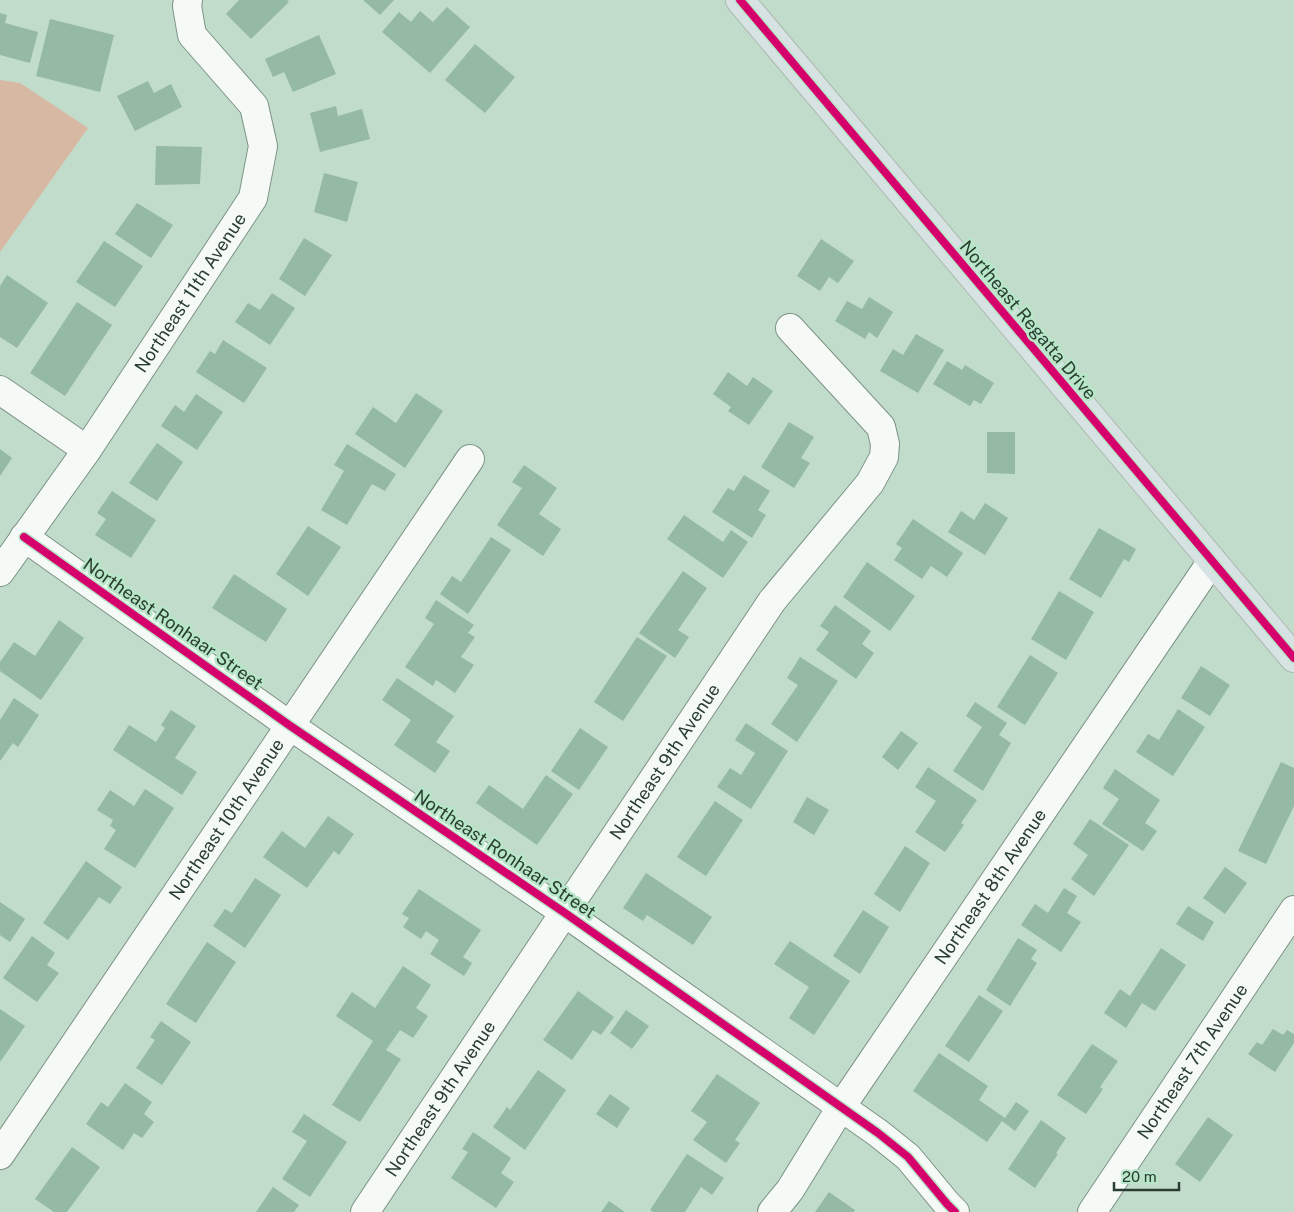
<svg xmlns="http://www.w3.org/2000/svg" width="1294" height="1212" viewBox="0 0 1294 1212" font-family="'Public Sans',sans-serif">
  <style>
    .green { fill: #d7b8a3 }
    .building { fill: #94b9a4 }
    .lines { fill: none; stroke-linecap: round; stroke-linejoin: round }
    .minor-casing { stroke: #7d9285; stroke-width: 30 }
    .major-casing { stroke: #acbab1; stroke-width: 30 }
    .minor { stroke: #f6faf7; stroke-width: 28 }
    .major { stroke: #d6e3e2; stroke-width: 28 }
    .cycleway-casing { stroke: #b7e6c8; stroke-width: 11 }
    .cycleway { stroke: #d6006c; stroke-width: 8 }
    .labels { text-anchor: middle; stroke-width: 5; stroke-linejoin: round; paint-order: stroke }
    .street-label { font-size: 18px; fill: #293d31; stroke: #b7e6c8 }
  </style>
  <rect width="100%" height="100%" fill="#c2dccb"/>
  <path class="green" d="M 0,80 L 20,83 L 88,128 L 0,252 Z"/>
  <path class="building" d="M 239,0 L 287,0 L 289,2 L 251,39 L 226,14 Z
    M 363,0 L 394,0 L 380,15 Z
    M 447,7 L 470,27 L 430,73 L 382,32 L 399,12 L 411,22 L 420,11 L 433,22 Z
    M 0,13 L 7,15 L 5,23 L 38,32 L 30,63 L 0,55 Z
    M 50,19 L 114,35 L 100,92 L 36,76 Z
    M 319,35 L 336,74 L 293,92 L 284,72 L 273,77 L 265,59 Z
    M 475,44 L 515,77 L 485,113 L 445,80 Z
    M 148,81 L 154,93 L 171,84 L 182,107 L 135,131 L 117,96 Z
    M 336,106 L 338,116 L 362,109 L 370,139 L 320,152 L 310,113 Z
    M 156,146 L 202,147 L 200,184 L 155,185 Z
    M 324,173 L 358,182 L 347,222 L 314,212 Z
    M 137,203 L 173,225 L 151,258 L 115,234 Z
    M 304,238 L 332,255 L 305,296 L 279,279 Z
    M 821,239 L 854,261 L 838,283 L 829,277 L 820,291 L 797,276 Z
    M 104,241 L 143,266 L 115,307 L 76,282 Z
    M 7,275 L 48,303 L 17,348 L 0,337 L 0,286 Z
    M 272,293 L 295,308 L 270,345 L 235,322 L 248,303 L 260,310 Z
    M 869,297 L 893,312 L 877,338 L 869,332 L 865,339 L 835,321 L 847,301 L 862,309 Z
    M 77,302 L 112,325 L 65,396 L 30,373 Z
    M 916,334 L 944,350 L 918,393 L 880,371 L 893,349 L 903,355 Z
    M 223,340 L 267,368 L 244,403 L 196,372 L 210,351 L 215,354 Z
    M 947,361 L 962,370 L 965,365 L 994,383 L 981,404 L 974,400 L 970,406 L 933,384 Z
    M 728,372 L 747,386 L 753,377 L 773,391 L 749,425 L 728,411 L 731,407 L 713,394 Z
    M 416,393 L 443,411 L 405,468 L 355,434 L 373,407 L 396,423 Z
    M 196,394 L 223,412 L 197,450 L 161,426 L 175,405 L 184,412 Z
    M 789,422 L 814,437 L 801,458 L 810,463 L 794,488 L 761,467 Z
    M 987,432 L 1015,432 L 1015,474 L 987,473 Z
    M 157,443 L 183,462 L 157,501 L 129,483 Z
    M 347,444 L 396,474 L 385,491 L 372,484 L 347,525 L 321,510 L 344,471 L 334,465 Z
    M 0,449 L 12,458 L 0,476 Z
    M 524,465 L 557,488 L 539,514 L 561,529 L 543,556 L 497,525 L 522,488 L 512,482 Z
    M 744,475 L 770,491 L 758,510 L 766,515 L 752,538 L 712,512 L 728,488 L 734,491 Z
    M 112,491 L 156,520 L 131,558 L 95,535 L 106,519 L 97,513 Z
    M 985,503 L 1008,518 L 985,555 L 948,532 L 961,511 L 974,520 Z
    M 684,515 L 723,542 L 731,530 L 748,542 L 723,578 L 667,539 Z
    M 913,519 L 963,553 L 947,577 L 931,566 L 922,579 L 894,560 L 902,548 L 896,544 Z
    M 308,526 L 341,547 L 308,596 L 276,574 Z
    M 1099,528 L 1136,549 L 1129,562 L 1124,559 L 1101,598 L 1069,579 Z
    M 491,537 L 511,550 L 468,614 L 440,594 L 452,576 L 461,582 Z
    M 867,562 L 915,596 L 890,631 L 843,597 Z
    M 683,571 L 707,588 L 678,630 L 689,637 L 675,658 L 639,633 Z
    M 234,574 L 287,609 L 266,642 L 212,608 Z
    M 1059,591 L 1094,612 L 1066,660 L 1031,639 Z
    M 436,600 L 474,625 L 468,633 L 475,637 L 461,657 L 474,665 L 455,693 L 436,680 L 433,686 L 405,667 L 434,624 L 425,618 Z
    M 835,605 L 871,631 L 862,644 L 874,653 L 856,679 L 816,650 L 829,632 L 820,626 Z
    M 59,620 L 84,638 L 41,700 L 0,671 L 0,662 L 14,642 L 35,656 Z
    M 637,637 L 667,656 L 623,721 L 594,702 Z
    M 1030,655 L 1058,673 L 1025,725 L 997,707 Z
    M 800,657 L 838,681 L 797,742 L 771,724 L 798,685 L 787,678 Z
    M 1201,666 L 1230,685 L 1210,716 L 1181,698 Z
    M 397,678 L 454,716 L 436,742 L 450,751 L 435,773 L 394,745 L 411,720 L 382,700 Z
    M 14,698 L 39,715 L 18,747 L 13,743 L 0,761 L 0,720 Z
    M 975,702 L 1007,723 L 999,735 L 1011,743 L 983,791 L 953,771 L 982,727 L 966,716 Z
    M 1178,709 L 1205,727 L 1173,776 L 1136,752 L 1148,734 L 1159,740 Z
    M 171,710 L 196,726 L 175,758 L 197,772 L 182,795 L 113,750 L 129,725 L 156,742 L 165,728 L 161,725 Z
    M 746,723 L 788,751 L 751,809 L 717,787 L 730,768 L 741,775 L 755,753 L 735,740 Z
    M 580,728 L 608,747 L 579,790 L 551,771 Z
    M 901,731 L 918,743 L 898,770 L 882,757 Z
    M 1281,762 L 1294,768 L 1294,806 L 1266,864 L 1238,851 Z
    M 928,767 L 977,800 L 961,823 L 964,825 L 945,852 L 915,832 L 936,801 L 915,787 Z
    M 1115,769 L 1160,800 L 1145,823 L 1157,831 L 1143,851 L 1102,824 L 1119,799 L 1103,788 Z
    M 546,775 L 573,794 L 537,845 L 476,803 L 489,785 L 523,809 Z
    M 145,789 L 174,808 L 135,868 L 104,849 L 116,830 L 110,826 L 113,820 L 97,810 L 110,790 L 134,806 Z
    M 807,797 L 829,810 L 814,835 L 793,822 Z
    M 715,801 L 743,820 L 706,876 L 677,857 Z
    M 328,816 L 354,834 L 339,855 L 334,851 L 307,888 L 263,857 L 282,831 L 305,848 Z
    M 1090,819 L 1129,845 L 1094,896 L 1071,879 L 1088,855 L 1073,844 Z
    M 905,846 L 930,863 L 900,912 L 874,894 Z
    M 86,861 L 122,887 L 110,904 L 99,897 L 68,940 L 43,923 Z
    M 1225,867 L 1247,883 L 1225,914 L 1203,898 Z
    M 646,873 L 712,917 L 693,945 L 647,915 L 643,921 L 623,908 Z
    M 255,878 L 281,895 L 245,948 L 213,926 L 225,909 L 232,913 Z
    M 1064,888 L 1077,896 L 1067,913 L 1081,922 L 1061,952 L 1021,925 L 1035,904 L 1048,913 Z
    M 419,889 L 481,930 L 463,957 L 472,963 L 464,976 L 430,954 L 439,940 L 426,931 L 421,939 L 403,927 L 409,918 L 402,914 Z
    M 0,902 L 25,919 L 10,942 L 0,935 Z
    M 1188,906 L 1214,922 L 1203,941 L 1176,924 Z
    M 863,910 L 889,927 L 860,974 L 833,956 Z
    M 32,936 L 55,953 L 47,965 L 59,973 L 37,1002 L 3,978 Z
    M 1018,938 L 1037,950 L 1031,959 L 1037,963 L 1010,1006 L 986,990 Z
    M 790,941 L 850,981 L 814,1035 L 789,1018 L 809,987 L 774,964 Z
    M 207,942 L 236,962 L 196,1023 L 166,1004 Z
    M 1161,948 L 1186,965 L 1155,1011 L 1142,1003 L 1126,1028 L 1104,1013 L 1120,989 L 1130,996 Z
    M 403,966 L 431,985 L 416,1008 L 428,1016 L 413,1038 L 400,1030 L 386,1050 L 401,1059 L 360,1122 L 332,1105 L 373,1041 L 336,1016 L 352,992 L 375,1008 Z
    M 578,991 L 614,1017 L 601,1035 L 593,1030 L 572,1060 L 543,1040 Z
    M 979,995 L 1003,1011 L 969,1062 L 945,1046 Z
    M 0,1009 L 25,1026 L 0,1062 Z
    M 626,1010 L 649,1026 L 632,1049 L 610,1033 Z
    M 161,1021 L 191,1042 L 162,1085 L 136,1068 L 155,1040 L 150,1037 Z
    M 1273,1029 L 1283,1035 L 1287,1030 L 1294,1034 L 1294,1043 L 1275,1072 L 1248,1054 L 1257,1042 L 1262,1045 Z
    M 1092,1044 L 1118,1061 L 1100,1087 L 1103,1089 L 1086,1114 L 1057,1095 Z
    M 939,1053 L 988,1086 L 979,1100 L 1005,1118 L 1016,1102 L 1029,1111 L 1015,1131 L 1002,1121 L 987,1142 L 913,1091 Z
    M 538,1070 L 566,1090 L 525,1150 L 493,1127 L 507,1107 L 510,1110 Z
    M 717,1074 L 760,1103 L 735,1140 L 740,1143 L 726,1163 L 693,1140 L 707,1122 L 691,1111 Z
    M 125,1083 L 152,1102 L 144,1114 L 154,1122 L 142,1138 L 134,1133 L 123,1150 L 86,1124 L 101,1102 L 108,1107 Z
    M 610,1094 L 630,1108 L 617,1128 L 596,1114 Z
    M 304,1114 L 347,1142 L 310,1197 L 282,1179 L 307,1141 L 292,1132 Z
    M 1208,1117 L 1233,1135 L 1200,1182 L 1175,1164 Z
    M 1041,1120 L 1066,1138 L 1056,1153 L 1058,1154 L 1035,1188 L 1008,1169 Z
    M 473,1132 L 511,1158 L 501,1173 L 514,1182 L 496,1208 L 451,1178 L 468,1152 L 462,1149 Z
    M 72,1147 L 100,1167 L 67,1212 L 54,1212 L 35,1199 Z
    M 687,1154 L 724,1178 L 712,1195 L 701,1187 L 685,1212 L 653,1212 L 650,1210 Z
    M 273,1187 L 299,1205 L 294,1212 L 256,1212 Z
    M 829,1192 L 855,1210 L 854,1212 L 815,1212 Z
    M 609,1201 L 625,1212 L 601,1212 Z"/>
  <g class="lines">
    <defs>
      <g id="minor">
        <path d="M 0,390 L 87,450"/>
        <path d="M 24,537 L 289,725 L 565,913 L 878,1133 L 908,1157 L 947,1204 L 955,1212"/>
        <path id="s1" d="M 0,572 L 87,450 L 253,198 L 263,146 L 254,106 L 192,35 L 187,6 L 188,0"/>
        <path id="s2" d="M 0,1155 L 470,459"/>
        <path id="s3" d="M 365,1212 L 772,601 L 870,483 L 884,457 L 885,444 L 881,427 L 790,328"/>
        <path id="s4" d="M 772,1212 L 790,1190 L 841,1107 L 1212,561"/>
        <path id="s5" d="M 1092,1212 L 1294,910"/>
      </g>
      <path id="major" d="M 740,0 L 1294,658"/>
    </defs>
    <use href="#minor" class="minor-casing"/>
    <use href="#major" class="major-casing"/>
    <use href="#minor" class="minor"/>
    <use href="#major" class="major"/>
    <defs>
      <path id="cycleway" d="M 740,0 L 1294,658
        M 24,537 L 289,725 L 565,913 L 878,1133 L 908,1157 L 947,1204 L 955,1212"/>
    </defs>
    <use href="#cycleway" class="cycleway-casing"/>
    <use href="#cycleway" class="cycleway"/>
  </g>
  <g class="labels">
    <g class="street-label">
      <text dy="6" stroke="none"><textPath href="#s1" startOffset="338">Northeast 11th Avenue</textPath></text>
      <text transform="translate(1028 320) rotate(50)" y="6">Northeast Regatta Drive</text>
      <text transform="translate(173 624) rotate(35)" y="6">Northeast Ronhaar Street</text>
      <text dy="6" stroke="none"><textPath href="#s3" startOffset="541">Northeast 9th Avenue</textPath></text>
      <text dy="6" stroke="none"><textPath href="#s2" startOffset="405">Northeast 10th Avenue</textPath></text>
      <text transform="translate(505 854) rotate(34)" y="6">Northeast Ronhaar Street</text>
      <text dy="6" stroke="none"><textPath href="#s4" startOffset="392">Northeast 8th Avenue</textPath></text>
      <text dy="6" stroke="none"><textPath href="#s5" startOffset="181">Northeast 7th Avenue</textPath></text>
      <text dy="6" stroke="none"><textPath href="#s3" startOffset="136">Northeast 9th Avenue</textPath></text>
    </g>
  </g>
  <path d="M1114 1182v8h65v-8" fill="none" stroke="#293d31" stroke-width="2.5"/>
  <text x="1122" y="1182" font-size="15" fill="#293d31" stroke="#b7e6c8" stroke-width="4" paint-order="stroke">20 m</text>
</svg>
